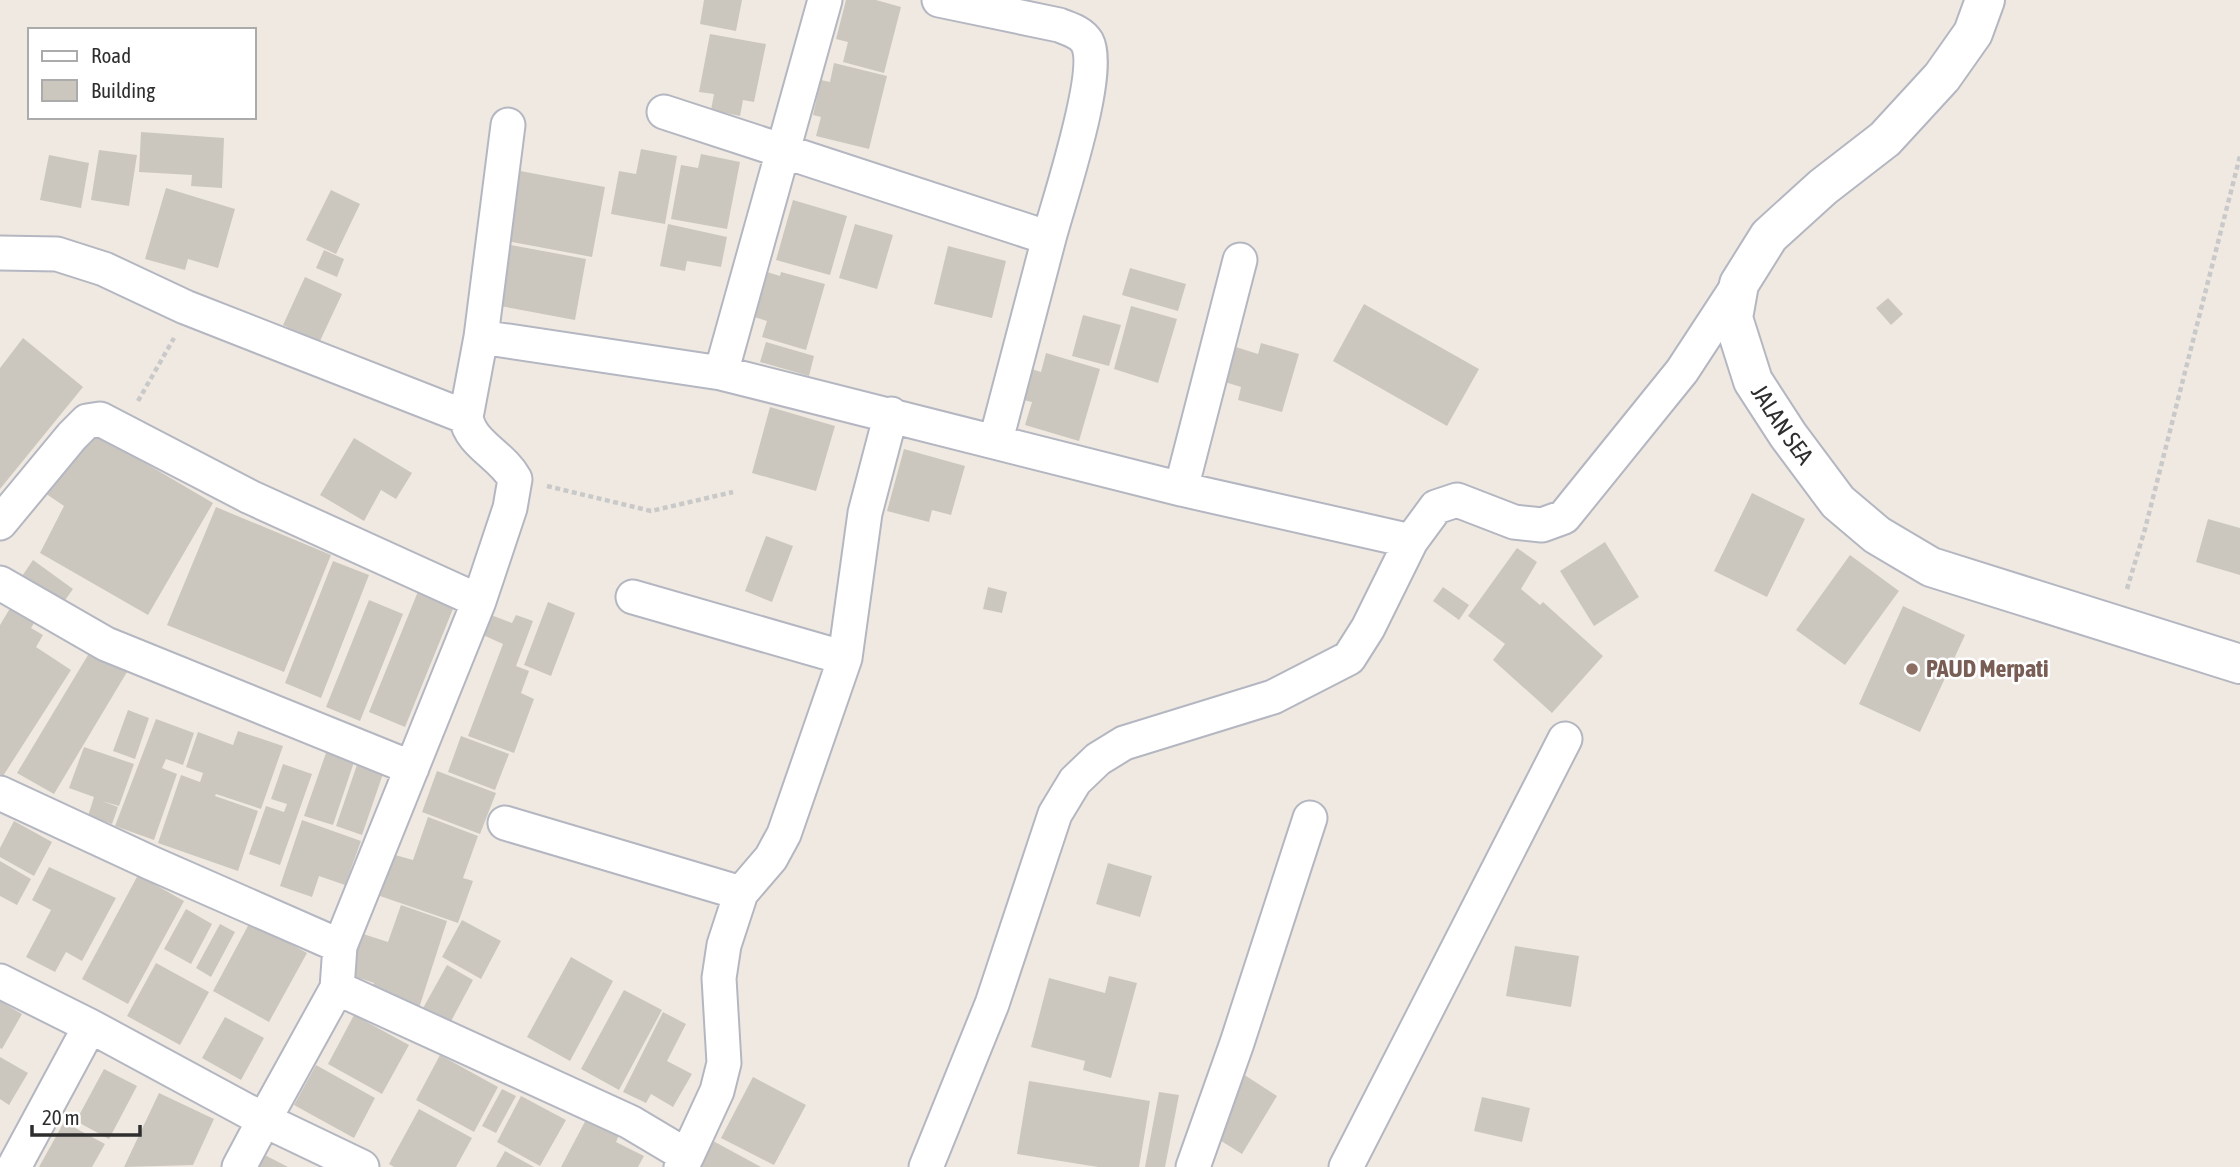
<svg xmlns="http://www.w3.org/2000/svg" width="2240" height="1167" viewBox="0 0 2240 1167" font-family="'Asap Condensed',sans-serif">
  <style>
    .building { fill: #cbc7bf }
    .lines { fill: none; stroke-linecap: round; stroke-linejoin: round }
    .street-casing { stroke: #b4b7c1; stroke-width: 37 }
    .secondary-casing { stroke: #b4b7c1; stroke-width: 42 }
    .path { stroke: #c9c9c9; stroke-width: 4.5; stroke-dasharray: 5 3.5; stroke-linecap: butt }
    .street { stroke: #fff; stroke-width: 33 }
    .secondary { stroke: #fff; stroke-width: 38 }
    .education-dot { fill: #8d6e63; stroke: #fff; stroke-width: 2.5 }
    .labels { text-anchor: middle; stroke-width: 5; stroke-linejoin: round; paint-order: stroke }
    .street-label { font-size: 24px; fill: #2e2e2e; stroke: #fff }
    .education-label { font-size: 24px; font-weight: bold; fill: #785e54; stroke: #fff; text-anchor: start }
  </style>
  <rect width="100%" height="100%" fill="#efe9e1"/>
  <path class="building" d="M 704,0 L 742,0 L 736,31 L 700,24 Z
    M 846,0 L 876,0 L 901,7 L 884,73 L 843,62 L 848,42 L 836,39 Z
    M 710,34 L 766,44 L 754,102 L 743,100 L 740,116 L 711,110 L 714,94 L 699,92 Z
    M 834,63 L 887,76 L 869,149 L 816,136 L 821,117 L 813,115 L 821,80 L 830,82 Z
    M 141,132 L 224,138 L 222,188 L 191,186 L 192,175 L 139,172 Z
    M 641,149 L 677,156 L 665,224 L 611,214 L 619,171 L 636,174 Z
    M 99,150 L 137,155 L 129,206 L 91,200 Z
    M 701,154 L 740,162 L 727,229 L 671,219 L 681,165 L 698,168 Z
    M 49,155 L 89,163 L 81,208 L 40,200 Z
    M 515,170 L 605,187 L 592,257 L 502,240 Z
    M 166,188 L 235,209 L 218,268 L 188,259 L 185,270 L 145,259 Z
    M 331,190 L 360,204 L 336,254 L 306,240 Z
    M 793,200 L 847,216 L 830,275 L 776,260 Z
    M 668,224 L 727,237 L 721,267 L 687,261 L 685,271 L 660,266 Z
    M 855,224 L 893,235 L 877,289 L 839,278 Z
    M 506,244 L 586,259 L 575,320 L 495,305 Z
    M 948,246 L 1006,261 L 992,318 L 934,304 Z
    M 324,250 L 344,259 L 337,277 L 316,268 Z
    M 1130,268 L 1186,284 L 1178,311 L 1122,295 Z
    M 764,271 L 780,276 L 781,272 L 825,284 L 806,350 L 762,337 L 767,321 L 751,316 Z
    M 305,277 L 342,294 L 319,343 L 283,325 Z
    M 1888,298 L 1903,314 L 1891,325 L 1876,308 Z
    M 1364,304 L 1479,369 L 1447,426 L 1333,361 Z
    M 1131,306 L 1177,319 L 1158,383 L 1114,369 Z
    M 1083,315 L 1121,325 L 1109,366 L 1072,356 Z
    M 23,338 L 83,387 L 0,489 L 0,368 Z
    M 766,342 L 814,356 L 809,376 L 760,362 Z
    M 1261,343 L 1299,354 L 1282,412 L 1238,400 L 1241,387 L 1225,382 L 1236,347 L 1258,354 Z
    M 1046,353 L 1100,369 L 1079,441 L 1025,425 L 1032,402 L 1019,399 L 1028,368 L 1041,372 Z
    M 770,407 L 835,426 L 816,491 L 752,473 Z
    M 84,427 L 213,503 L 148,615 L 40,553 L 64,506 L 42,491 Z
    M 354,438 L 412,473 L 396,499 L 381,490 L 364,521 L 320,495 Z
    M 904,449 L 965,466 L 951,515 L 932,510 L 929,522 L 887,511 Z
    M 1752,493 L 1805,519 L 1767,597 L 1714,571 Z
    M 216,507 L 331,555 L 284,672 L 167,625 Z
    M 2208,519 L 2240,528 L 2240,575 L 2196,562 Z
    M 766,536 L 793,546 L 772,602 L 745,591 Z
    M 1605,542 L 1639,597 L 1594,626 L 1560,571 Z
    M 1517,548 L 1537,562 L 1521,589 L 1540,605 L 1543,602 L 1603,656 L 1552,713 L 1493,660 L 1505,644 L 1468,616 Z
    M 1850,555 L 1899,591 L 1845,665 L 1796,630 Z
    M 33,560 L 73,589 L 58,610 L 18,582 Z
    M 333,561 L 369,575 L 321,698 L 285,683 Z
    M 988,587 L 1007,592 L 1002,613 L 983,609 Z
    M 1443,587 L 1469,605 L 1459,620 L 1433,601 Z
    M 419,589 L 455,604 L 405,727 L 369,712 Z
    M 15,600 L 39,615 L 31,628 L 43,635 L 36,647 L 71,670 L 3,776 L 0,774 L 0,625 Z
    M 369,600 L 403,614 L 360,721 L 326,707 Z
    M 548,602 L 575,613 L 551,676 L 524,665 Z
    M 1903,606 L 1965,635 L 1920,732 L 1859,704 Z
    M 491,615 L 512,623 L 516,615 L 533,621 L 516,666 L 529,671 L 521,693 L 534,699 L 514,753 L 468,736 L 503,644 L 483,635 Z
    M 94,645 L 130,667 L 54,794 L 17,773 Z
    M 128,710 L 149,718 L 135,759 L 113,751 Z
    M 156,719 L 194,733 L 183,765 L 166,759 L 162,768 L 177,774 L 154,840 L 115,826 Z
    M 238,731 L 283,746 L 261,809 L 216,794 L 215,796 L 258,811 L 238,871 L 158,843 L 181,775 L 200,782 L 203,773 L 186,767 L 198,732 L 233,745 Z
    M 461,736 L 509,754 L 495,790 L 448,772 Z
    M 84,747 L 134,764 L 119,806 L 102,801 L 118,807 L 112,824 L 88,816 L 94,797 L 69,788 Z
    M 327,750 L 355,759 L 333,825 L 304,816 Z
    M 360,756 L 386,765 L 362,835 L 336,826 Z
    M 283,764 L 312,774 L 280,865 L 249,854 L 266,806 L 284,812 L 287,804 L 271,799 Z
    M 437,771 L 496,793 L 480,834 L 422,812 Z
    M 428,817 L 478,836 L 463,878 L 473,881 L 458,923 L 380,896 L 395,855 L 413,860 Z
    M 302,820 L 361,841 L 345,885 L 319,876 L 312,897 L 280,886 Z
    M 14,821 L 52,842 L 34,876 L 0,857 L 0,848 Z
    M 0,861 L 31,879 L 17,905 L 0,896 Z
    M 1108,863 L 1152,876 L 1140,917 L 1096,904 Z
    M 49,867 L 116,898 L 82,961 L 66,952 L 55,972 L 26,957 L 51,910 L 32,900 Z
    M 138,875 L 184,901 L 128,1004 L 82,979 Z
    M 401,905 L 447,921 L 419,1008 L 370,992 L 374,983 L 347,974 L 360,933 L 388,942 Z
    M 186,909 L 212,924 L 191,964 L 164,949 Z
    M 462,920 L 501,941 L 481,979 L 442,957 Z
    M 250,922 L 307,953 L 269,1022 L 213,991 Z
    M 220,924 L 235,932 L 211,977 L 196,968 Z
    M 1515,946 L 1579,956 L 1571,1007 L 1506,996 Z
    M 571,957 L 613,981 L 570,1061 L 527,1037 Z
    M 156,963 L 209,992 L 180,1045 L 127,1016 Z
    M 447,965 L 473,980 L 449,1025 L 422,1010 Z
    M 1109,976 L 1137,983 L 1111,1078 L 1083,1070 L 1085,1061 L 1031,1047 L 1049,978 L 1105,993 Z
    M 624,990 L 662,1010 L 619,1090 L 581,1069 Z
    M 0,1001 L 22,1014 L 2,1049 L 0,1048 Z
    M 663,1012 L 686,1024 L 667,1061 L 692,1074 L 673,1107 L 651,1094 L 646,1103 L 623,1092 Z
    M 354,1015 L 409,1045 L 382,1094 L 328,1064 Z
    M 225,1017 L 264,1038 L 241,1080 L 202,1058 Z
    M 440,1055 L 498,1087 L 474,1132 L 416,1100 Z
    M 0,1057 L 28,1073 L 9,1105 L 0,1099 Z
    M 316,1065 L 375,1098 L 354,1138 L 294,1105 Z
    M 104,1069 L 137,1086 L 109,1139 L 76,1121 Z
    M 1243,1074 L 1277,1096 L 1242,1154 L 1218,1139 L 1226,1125 L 1216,1119 Z
    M 753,1077 L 806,1105 L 774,1165 L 721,1138 Z
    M 1029,1081 L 1150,1101 L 1139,1167 L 1098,1167 L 1017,1154 Z
    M 502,1089 L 516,1096 L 496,1133 L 482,1126 Z
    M 1159,1092 L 1179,1095 L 1165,1167 L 1145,1167 Z
    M 159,1093 L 214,1119 L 193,1165 L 124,1167 Z
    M 521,1096 L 566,1120 L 540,1166 L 497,1142 Z
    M 1482,1097 L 1530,1108 L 1522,1142 L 1474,1131 Z
    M 419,1109 L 472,1138 L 456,1167 L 394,1167 L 389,1164 Z
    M 589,1114 L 621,1130 L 616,1142 L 644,1156 L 638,1167 L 561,1167 Z
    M 64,1122 L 105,1144 L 92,1167 L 39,1167 Z
    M 702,1135 L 761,1167 L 685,1167 Z
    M 505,1151 L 534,1167 L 496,1167 Z
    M 261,1153 L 288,1167 L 253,1167 Z"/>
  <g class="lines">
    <defs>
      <path id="street" d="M 825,0 L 721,373 L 1181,489 L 1411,541
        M 939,0 L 1059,25 C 1069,29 1081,32 1087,42 C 1103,72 1059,200 1049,238
        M 664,112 L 1049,238 L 996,440
        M 0,253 L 57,254 L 104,269 L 185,307 L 466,417
        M 481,337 L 721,373
        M 1181,489 L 1240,260
        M 0,523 L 72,436 L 87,421 L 100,419 L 250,497 L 479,601 L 340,946 L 337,988 L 264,1120 L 362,1167
        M 0,583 L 106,644 L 412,768
        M 633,597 L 845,658
        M 479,601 L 510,508 L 515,479 C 502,455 470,444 466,417 L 481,337 L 508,125
        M 0,793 L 151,863 L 340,946
        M 505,823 L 741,893
        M 0,981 L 90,1026
        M 337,988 L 630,1122 L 687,1156 L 681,1167
        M 687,1156 L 717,1091 L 724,1063 L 719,978 L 724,945 L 741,893 L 771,858 L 784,834 L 845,658 L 865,513 L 891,414
        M 14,1167 L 90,1026 L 264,1120 L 239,1167
        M 926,1167 L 992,1004 L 1055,814 L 1075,781 L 1098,759 L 1124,743 L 1273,697 L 1349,658 L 1368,628 L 1411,541 L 1436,507 L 1457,500 L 1514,522 L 1542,525 L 1564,517 L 1682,371 L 1739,284
        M 1193,1167 L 1237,1043 L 1310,818
        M 1346,1167 L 1565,739"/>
      <g id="secondary">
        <path id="s1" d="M 1985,0 L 1973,33 L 1942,77 L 1885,139 L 1823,187 L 1769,236 L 1739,284 L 1733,318 L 1753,381 L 1788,435 L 1838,502 L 1877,535 L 1931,567 L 2240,664"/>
      </g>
    </defs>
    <use href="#street" class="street-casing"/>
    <use href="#secondary" class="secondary-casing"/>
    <path class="path" d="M 138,401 L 174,338
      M 547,486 L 651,511 L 733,492
      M 2127,589 L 2145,529 L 2240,156"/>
    <use href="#street" class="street"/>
    <use href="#secondary" class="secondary"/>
  </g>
  <circle class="education-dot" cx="1912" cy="669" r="7"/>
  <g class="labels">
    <g class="street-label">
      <text dy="8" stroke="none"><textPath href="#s1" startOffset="534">JALAN SEA</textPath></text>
    </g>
    <g class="education-label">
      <text x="1926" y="677">PAUD Merpati</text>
    </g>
  </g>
  <rect x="28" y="28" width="228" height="91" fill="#ffffff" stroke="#ababab" stroke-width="2"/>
  <rect x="42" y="51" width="35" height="10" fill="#ffffff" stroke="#ababab" stroke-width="2"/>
  <text x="91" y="63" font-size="21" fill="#2e2e2e">Road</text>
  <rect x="42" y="80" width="35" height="21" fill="#cbc7bf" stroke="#ababab" stroke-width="2"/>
  <text x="91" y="98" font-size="21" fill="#2e2e2e">Building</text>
  <path d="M32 1125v10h108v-10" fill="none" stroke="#2e2e2e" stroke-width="3.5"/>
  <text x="42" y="1125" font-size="21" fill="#2e2e2e" stroke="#ffffff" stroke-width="5" paint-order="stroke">20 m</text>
</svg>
